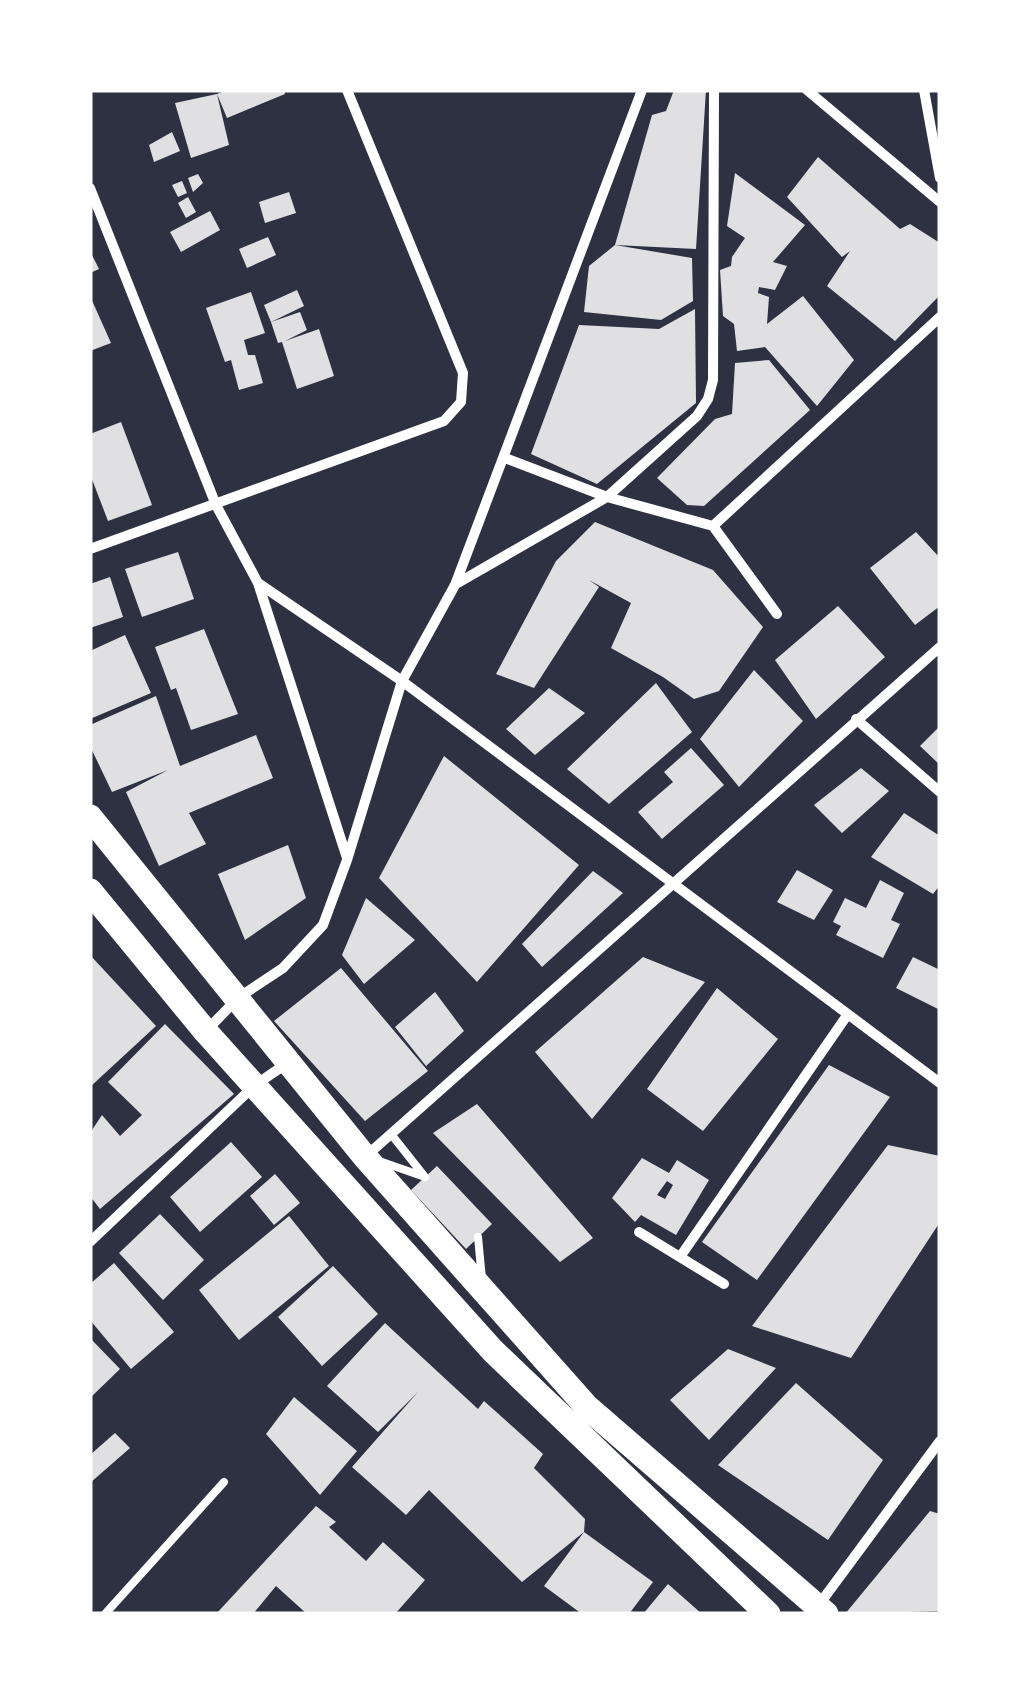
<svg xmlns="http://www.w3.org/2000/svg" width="1030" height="1704" viewBox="0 0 1030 1704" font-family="'Space Grotesk',sans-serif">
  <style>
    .building { fill: #e0e0e3; fill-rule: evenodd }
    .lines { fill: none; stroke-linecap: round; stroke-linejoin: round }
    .service { stroke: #fff; stroke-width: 8 }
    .minor { stroke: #fff; stroke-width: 10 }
    .primary { stroke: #fff; stroke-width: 25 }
  </style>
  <rect width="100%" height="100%" fill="#2d3142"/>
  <path class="building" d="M 227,90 L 284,90 L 285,94 L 227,118 L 217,94 Z
    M 674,90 L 706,90 L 696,249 L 615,245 L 652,115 L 666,111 Z
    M 217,94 L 229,145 L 191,158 L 175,103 Z
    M 172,132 L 180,151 L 154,162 L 149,145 Z
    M 818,157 L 900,229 L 910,224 L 940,243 L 940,295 L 895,341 L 827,286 L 850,251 L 842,257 L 787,197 Z
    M 735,173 L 805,225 L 773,262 L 787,266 L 775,290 L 759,287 L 758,293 L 769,297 L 767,324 L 803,296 L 854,360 L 817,406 L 765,347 L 737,351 L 734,324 L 723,316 L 720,270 L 731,266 L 732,257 L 745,238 L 727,226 Z
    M 198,174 L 203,183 L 193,192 L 188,178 Z
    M 182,181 L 187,193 L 178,197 L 172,185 Z
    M 289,192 L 296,213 L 265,223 L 259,202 Z
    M 188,197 L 196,212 L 186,218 L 178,203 Z
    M 210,211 L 220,230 L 181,252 L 170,232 Z
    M 268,237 L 276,255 L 247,268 L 239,249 Z
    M 615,245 L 692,258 L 693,301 L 661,320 L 584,312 L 589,266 Z
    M 90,251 L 99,269 L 90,273 Z
    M 297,290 L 304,306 L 271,322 L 264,305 Z
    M 251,292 L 265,333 L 244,340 L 248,355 L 255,355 L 263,383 L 239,390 L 231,360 L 225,362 L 206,308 Z
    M 90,296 L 111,343 L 90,351 Z
    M 695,309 L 696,403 L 597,484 L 531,454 L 579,325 L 659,329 Z
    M 300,312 L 307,330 L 285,341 L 319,329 L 334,376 L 297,389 L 282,342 L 278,343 L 271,322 Z
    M 769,360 L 810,410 L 704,506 L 687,505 L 657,478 L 715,419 L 732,414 L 735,363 Z
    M 121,422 L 152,505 L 108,521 L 90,474 L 90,434 Z
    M 595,522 L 713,570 L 763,627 L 719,691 L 694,699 L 663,677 L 611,648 L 631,603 L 589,580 L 599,587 L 534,688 L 496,674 L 556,561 Z
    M 916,532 L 940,558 L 940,606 L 915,625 L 870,568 Z
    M 178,552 L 194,599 L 142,617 L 125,569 Z
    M 110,577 L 123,617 L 90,628 L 90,584 Z
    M 838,606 L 885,657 L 816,719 L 775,660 Z
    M 204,629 L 238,714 L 191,730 L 176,688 L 171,690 L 155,647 Z
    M 125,635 L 151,693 L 90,719 L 90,651 Z
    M 754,670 L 803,721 L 739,787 L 700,739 Z
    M 656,683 L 692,732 L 609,804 L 567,769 Z
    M 549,688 L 585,713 L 535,755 L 506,729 Z
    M 156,696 L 180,766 L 256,735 L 273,778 L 189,813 L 206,844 L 159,866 L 126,792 L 168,770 L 112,792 L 90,746 L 90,725 Z
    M 940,726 L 940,765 L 920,746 Z
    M 691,748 L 724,785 L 662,839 L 638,812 L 673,782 L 664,772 Z
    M 444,756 L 579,865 L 477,982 L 379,878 Z
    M 861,768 L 889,791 L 842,833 L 814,805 Z
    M 904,813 L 940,836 L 940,885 L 933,894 L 871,857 Z
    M 288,845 L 306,898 L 245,940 L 218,874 Z
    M 797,870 L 833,890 L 814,920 L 777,902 Z
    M 593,871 L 623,893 L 542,967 L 522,944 Z
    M 880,880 L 904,893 L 891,920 L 900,924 L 883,958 L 836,935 L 841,926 L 833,922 L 845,898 L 866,908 Z
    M 366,898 L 415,940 L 364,984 L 342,955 Z
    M 90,955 L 156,1026 L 90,1087 Z
    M 643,957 L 705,982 L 592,1119 L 535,1052 Z
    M 913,957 L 940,970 L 940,1010 L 896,988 Z
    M 341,968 L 428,1071 L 365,1121 L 274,1021 Z
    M 717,988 L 778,1039 L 703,1131 L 647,1089 Z
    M 435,992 L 464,1031 L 426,1066 L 395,1027 Z
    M 165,1024 L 234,1094 L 100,1209 L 90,1196 L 90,1133 L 102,1115 L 120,1136 L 142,1115 L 108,1082 Z
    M 829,1065 L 890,1097 L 757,1280 L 702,1242 Z
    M 477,1104 L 593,1238 L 560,1262 L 433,1133 Z
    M 231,1142 L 262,1177 L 200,1232 L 170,1197 Z
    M 888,1145 L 940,1156 L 940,1222 L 851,1358 L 752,1326 Z
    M 642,1158 L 669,1173 L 677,1160 L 709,1180 L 676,1235 L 641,1215 L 635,1222 L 612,1198 ZM 667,1181 L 673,1185 L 665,1199 L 657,1195 Z
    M 437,1166 L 492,1224 L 466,1249 L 411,1190 Z
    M 275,1174 L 300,1203 L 274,1225 L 250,1196 Z
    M 160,1214 L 204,1260 L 163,1300 L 119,1253 Z
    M 289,1216 L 329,1266 L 239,1340 L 199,1290 Z
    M 114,1263 L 174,1332 L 131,1369 L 90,1320 L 90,1284 Z
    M 333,1266 L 378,1314 L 322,1366 L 278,1317 Z
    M 385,1323 L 478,1409 L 484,1401 L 543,1454 L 534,1468 L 585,1519 L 584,1532 L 522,1582 L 429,1490 L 406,1515 L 352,1467 L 418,1392 L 378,1432 L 327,1386 Z
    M 90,1338 L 120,1369 L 90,1398 Z
    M 728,1349 L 776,1368 L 709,1440 L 670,1400 Z
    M 796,1383 L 883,1460 L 828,1540 L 718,1465 Z
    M 294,1397 L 357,1451 L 320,1495 L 266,1434 Z
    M 115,1433 L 130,1448 L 90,1483 L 90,1455 Z
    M 316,1506 L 336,1522 L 329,1527 L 366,1561 L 383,1542 L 425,1580 L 395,1614 L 307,1614 L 276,1586 L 253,1614 L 216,1614 Z
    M 930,1511 L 940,1514 L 940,1611 L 845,1614 Z
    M 584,1532 L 653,1582 L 629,1614 L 582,1614 L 544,1586 Z
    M 668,1584 L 702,1614 L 643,1614 Z"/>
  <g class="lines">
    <path class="service" d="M 391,1134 L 425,1177
      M 382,1162 L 425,1177
      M 478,1237 L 482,1279
      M 105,1614 L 224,1482"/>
    <path class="minor" d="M 807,90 L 940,202
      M 924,90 L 940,178
      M 90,188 L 216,505 L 258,583 L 347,858
      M 505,458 L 607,497 L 713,526 L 777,614
      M 713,526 L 940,317
      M 90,549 L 444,421 L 461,402 L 463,373 L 347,90
      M 258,583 L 402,681 L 940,1083
      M 456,584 L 607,497 L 697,416 L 708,399 L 713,380 L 714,90
      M 856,719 L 940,792
      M 206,1031 L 238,998 L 283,968 L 323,925 L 347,860 L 402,681 L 455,585 L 642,90
      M 365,1157 L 940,647
      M 639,1232 L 724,1284
      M 90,1242 L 255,1085 L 286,1064
      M 680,1257 L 848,1014
      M 818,1606 L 940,1441"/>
    <path class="primary" d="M 90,817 L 365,1157 L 587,1407 L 826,1614
      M 90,891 L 206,1032 L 493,1351 L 768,1614"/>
  </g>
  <rect width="1030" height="1704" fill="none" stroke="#ffffff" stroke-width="185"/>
</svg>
